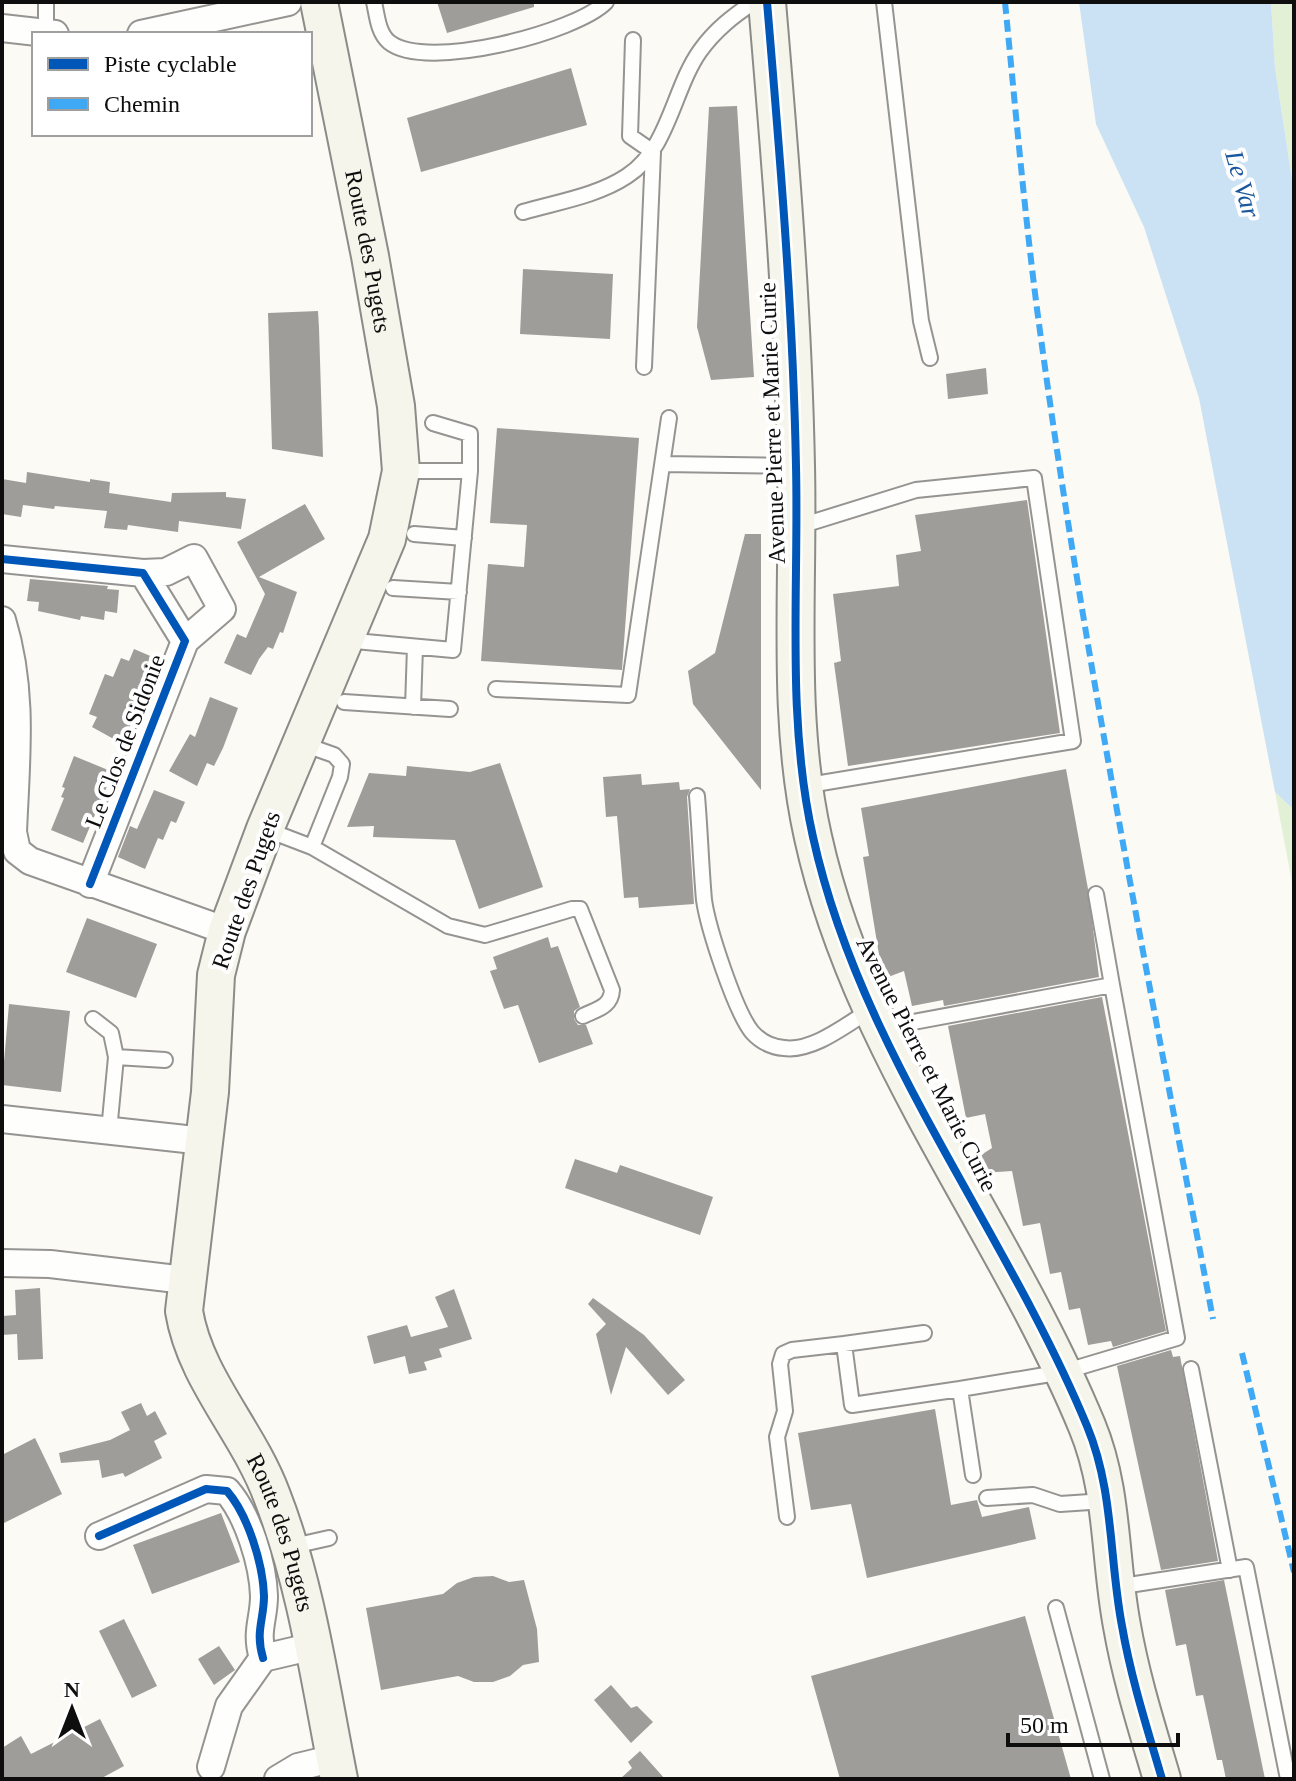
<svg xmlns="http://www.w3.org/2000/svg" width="1296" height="1781" viewBox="0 0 1296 1781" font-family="'Times New Roman',serif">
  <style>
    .green { fill: #e2f0d5 }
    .water { fill: #cbe2f4 }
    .building { fill: #9f9d99 }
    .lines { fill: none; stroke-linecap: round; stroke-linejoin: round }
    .service-casing { stroke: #959492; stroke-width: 18 }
    .minor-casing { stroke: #959492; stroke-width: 30 }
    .secondary-casing { stroke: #8b8b88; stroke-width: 40 }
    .service { stroke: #fefefd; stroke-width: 14 }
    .minor { stroke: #fefefd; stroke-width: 26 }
    .secondary { stroke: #f5f5eb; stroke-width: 36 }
    .quiet { stroke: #3fa9f5; stroke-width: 6; stroke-dasharray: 12 6; stroke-linecap: butt }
    .cycleway-casing { stroke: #fff; stroke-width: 13 }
    .cycleway { stroke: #0057b8; stroke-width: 8 }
    .labels { text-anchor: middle; stroke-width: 8; stroke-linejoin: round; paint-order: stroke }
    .street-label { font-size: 24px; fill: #0e0e0e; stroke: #fff }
    .water-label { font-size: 26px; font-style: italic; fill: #1b579d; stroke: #fff }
  </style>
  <rect width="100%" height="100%" fill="#fbfaf4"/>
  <path class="green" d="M 1271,2 L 1294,2 L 1294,193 L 1275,68 Z
    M 1275,792 L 1294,810 L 1294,893 Z"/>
  <path class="water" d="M 1079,2 L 1271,2 L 1275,68 L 1294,193 L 1294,810 L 1275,792 L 1199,398 L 1144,227 L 1096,124 Z"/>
  <path class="building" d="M 437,2 L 534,2 L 534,7 L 447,33 Z
    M 571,68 L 587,125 L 421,172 L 407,118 Z
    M 737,106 L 754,377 L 711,380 L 697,327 L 709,107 Z
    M 523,269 L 613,274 L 610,339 L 520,334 Z
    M 318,311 L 319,328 L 323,457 L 272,449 L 268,313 Z
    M 986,368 L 988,394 L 948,399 L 946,374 Z
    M 497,428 L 639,438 L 622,670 L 481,661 L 488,564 L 524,567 L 527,525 L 490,523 Z
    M 27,472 L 90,482 L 90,479 L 110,482 L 109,493 L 171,502 L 172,493 L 226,492 L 226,497 L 246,499 L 241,529 L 179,521 L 178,532 L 128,525 L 127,530 L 104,528 L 107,511 L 55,506 L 54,509 L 23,505 L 21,517 L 2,514 L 2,479 L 26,483 Z
    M 1027,500 L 1060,733 L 848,766 L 834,663 L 841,661 L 833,594 L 899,586 L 896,555 L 921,551 L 915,515 Z
    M 305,504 L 325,539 L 259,577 L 297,592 L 283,633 L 280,632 L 273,649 L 268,647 L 259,659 L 251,675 L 224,663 L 237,634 L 246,638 L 265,594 L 237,542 Z
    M 745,534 L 761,534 L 761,790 L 693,704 L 688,671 L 715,653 Z
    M 30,579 L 108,586 L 107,589 L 119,590 L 117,613 L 105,611 L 104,620 L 81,616 L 80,620 L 38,611 L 39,602 L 27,601 Z
    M 134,649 L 155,658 L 150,670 L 153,672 L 128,731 L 125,730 L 119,742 L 92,727 L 97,717 L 89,714 L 105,674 L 113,677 L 121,658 L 129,661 Z
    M 210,697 L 238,708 L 223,748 L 214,766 L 207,763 L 197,786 L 169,771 L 190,734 L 195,737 Z
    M 74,756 L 113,772 L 83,843 L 51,830 L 64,798 L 61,797 L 65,788 L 62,787 Z
    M 500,763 L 543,887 L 479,909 L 455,840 L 373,837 L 374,826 L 347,827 L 369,773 L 406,776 L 407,766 L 470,772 Z
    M 1066,769 L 1088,889 L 1099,977 L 944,1006 L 943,1000 L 912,1006 L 904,971 L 883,979 L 863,857 L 869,856 L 861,808 Z
    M 641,774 L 642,785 L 679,782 L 680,790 L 690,789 L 687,797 L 694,904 L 639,908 L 638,897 L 624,898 L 617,816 L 606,817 L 603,777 Z
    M 154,790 L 185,802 L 176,823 L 171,821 L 163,840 L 158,838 L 145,869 L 118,857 L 130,826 L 137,829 Z
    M 87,918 L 157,944 L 136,998 L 66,972 Z
    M 548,937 L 551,948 L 558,946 L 580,1007 L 574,1011 L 574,1019 L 578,1025 L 586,1025 L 593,1044 L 539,1063 L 518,1005 L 504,1009 L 490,971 L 497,969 L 493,957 Z
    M 1102,997 L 1166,1331 L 1113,1347 L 1111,1341 L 1088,1345 L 1080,1308 L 1069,1310 L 1061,1272 L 1050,1274 L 1040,1223 L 1023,1226 L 1012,1171 L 982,1173 L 978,1157 L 992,1148 L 985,1114 L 966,1118 L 948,1026 Z
    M 9,1004 L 70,1011 L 61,1092 L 2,1085 Z
    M 575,1159 L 617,1173 L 620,1165 L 713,1197 L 700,1235 L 565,1188 Z
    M 40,1288 L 43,1359 L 18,1360 L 17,1334 L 2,1335 L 2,1316 L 16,1315 L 15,1290 Z
    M 454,1289 L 472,1339 L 439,1349 L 442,1357 L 424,1362 L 427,1370 L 409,1374 L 405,1356 L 374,1364 L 367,1336 L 407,1325 L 411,1337 L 448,1327 L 435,1297 Z
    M 593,1298 L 644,1335 L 685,1380 L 668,1395 L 626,1347 L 611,1395 L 596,1334 L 606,1324 L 588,1304 Z
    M 1171,1350 L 1173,1357 L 1180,1356 L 1218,1561 L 1161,1570 L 1117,1366 Z
    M 141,1403 L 147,1416 L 155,1411 L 167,1434 L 154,1441 L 162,1458 L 125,1477 L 123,1473 L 102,1478 L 99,1460 L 61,1463 L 59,1453 L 110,1440 L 130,1430 L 121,1412 Z
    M 935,1409 L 951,1505 L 977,1500 L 982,1517 L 1029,1507 L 1036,1539 L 867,1578 L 851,1504 L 811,1510 L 798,1433 Z
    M 35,1438 L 62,1494 L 2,1524 L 2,1455 Z
    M 221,1513 L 240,1562 L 152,1594 L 133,1545 Z
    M 493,1576 L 509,1582 L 524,1580 L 537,1629 L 539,1662 L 523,1665 L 510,1676 L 493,1682 L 474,1682 L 458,1676 L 381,1690 L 366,1608 L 443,1594 L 457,1583 L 474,1577 Z
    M 1224,1580 L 1265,1779 L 1226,1779 L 1222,1760 L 1217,1760 L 1203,1695 L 1196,1696 L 1186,1644 L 1176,1646 L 1165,1590 Z
    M 1025,1616 L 1071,1779 L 840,1779 L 811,1676 Z
    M 124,1619 L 157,1686 L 132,1698 L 99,1631 Z
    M 219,1646 L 235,1670 L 214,1685 L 198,1659 Z
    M 611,1685 L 631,1708 L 637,1706 L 653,1722 L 631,1743 L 594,1700 Z
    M 100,1719 L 124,1766 L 100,1779 L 2,1779 L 2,1748 L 21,1736 L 31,1754 Z
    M 640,1751 L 665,1779 L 620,1779 L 632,1768 L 628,1762 Z"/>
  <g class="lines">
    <defs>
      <path id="service" d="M 46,2 L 46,33
        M 374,2 C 377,15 378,33 389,42 C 426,72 577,32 606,2
        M 884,2 L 921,321 L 930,358
        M 633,40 L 630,136 L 653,152 L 644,367
        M 523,212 C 557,202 597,196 627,176 C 669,149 673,89 700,51 C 715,30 733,16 754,2
        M 433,423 L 470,434 L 470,471
        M 663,464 L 796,466
        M 797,527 L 916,490 L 1034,478 L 1073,741 L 803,786
        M 414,534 L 464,538
        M 393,588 L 459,592
        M 344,640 L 453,650 L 470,471 L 401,471
        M 496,689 L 628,695 L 669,418
        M 344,702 L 450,709
        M 413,707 L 415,647
        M 697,796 C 700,831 701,866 704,900 C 708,928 735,1011 752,1032 C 760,1041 771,1047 784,1048 C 813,1052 847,1024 872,1009
        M 265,829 L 312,847 L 340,777 L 342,764 L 334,755 L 300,743
        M 312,847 L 448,926 L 485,935 L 572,909 L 580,909 L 612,990 C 611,1007 597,1009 583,1016
        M 1096,894 L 1112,985
        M 93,1019 L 111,1033 L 116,1057
        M 881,1028 L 1112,985 L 1177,1338 L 1063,1372 L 960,1389 L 973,1475
        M 109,1131 L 116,1057 L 165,1060
        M 924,1333 L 844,1344 L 852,1405 L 960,1389
        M 1191,1369 L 1230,1570
        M 987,1498 L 1033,1495 L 1060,1504 L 1105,1501
        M 787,1517 L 777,1437 L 785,1411 L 780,1364 L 783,1354 L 792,1350 L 844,1344
        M 289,1547 L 329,1538
        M 1116,1587 L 1246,1567 L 1288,1779
        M 1056,1608 L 1102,1779"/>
      <path id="minor" d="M 2,28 L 55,34
        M 141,34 L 288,2
        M 2,559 L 143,573 L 185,641 L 90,884
        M 143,573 L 166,572 L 194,558 L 222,609 L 185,641
        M 2,620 C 24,692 16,758 13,832 L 17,851 L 30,861 L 227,931
        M 2,1119 L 204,1141
        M 2,1263 L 50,1264 L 185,1280
        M 99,1536 L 206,1489 L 227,1491 C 248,1515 263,1564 264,1596 C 264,1620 255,1631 263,1658
        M 211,1767 L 229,1706 L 263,1658 L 314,1646
        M 278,1779 L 298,1767 L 335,1758"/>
      <g id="secondary">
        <path id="s1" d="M 319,2 L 370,256 L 396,406 L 401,471 L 387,539 L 265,829 L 227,931 L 216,975 L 210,1092 L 184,1311 C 195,1379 248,1431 272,1496 C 307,1586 320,1684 339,1779"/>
        <path d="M 767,2 C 780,156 793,311 796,466 C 799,589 786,717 813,837 C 860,1051 1004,1226 1087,1426 C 1114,1491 1109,1558 1122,1626 C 1131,1678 1147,1728 1162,1779"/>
      </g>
    </defs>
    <use href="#service" class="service-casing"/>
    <use href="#minor" class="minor-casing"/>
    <use href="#secondary" class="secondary-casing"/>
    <use href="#service" class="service"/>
    <use href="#minor" class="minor"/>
    <use href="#secondary" class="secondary"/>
    <path class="quiet" d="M 1005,2 C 1015,104 1024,207 1037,309 C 1082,648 1149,983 1213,1319
      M 1242,1353 L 1294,1572"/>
    <defs>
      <path id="cycleway" d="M 767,2 C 780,156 793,311 796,466 C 799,589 786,717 813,837 C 860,1051 1004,1226 1087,1426 C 1114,1491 1109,1558 1122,1626 C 1131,1678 1147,1728 1162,1779
        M 2,559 L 143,573 L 185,641 L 90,884
        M 99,1536 L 206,1489 L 227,1491 C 248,1515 263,1564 264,1596 C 264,1620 255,1631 263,1658"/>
    </defs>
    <use href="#cycleway" class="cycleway-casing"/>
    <use href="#cycleway" class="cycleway"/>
  </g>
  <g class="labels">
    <g class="street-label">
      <text dy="8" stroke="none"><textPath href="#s1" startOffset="254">Route des Pugets</textPath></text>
      <text transform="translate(772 423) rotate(-92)" y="8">Avenue Pierre et Marie Curie</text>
      <text transform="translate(125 741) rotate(-69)" y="8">Le Clos de Sidonie</text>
      <text transform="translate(246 890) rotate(-71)" y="8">Route des Pugets</text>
      <text transform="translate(927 1064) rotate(63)" y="8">Avenue Pierre et Marie Curie</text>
      <text dy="8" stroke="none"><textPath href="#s1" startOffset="1596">Route des Pugets</textPath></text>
    </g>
    <g class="water-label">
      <text transform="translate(1243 184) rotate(74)" y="9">Le Var</text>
    </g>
  </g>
  <rect width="1296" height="1781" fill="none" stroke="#0e0e0e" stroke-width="8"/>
  <rect x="32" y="32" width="280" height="104" fill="#ffffff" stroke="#9f9f9f" stroke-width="2"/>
  <rect x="48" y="58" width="40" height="12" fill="#0057b8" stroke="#9f9f9f" stroke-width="2"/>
  <text x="104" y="72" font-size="24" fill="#0e0e0e">Piste cyclable</text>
  <rect x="48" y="98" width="40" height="12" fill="#3fa9f5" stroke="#9f9f9f" stroke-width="2"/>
  <text x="104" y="112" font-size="24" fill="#0e0e0e">Chemin</text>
  <g transform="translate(72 1709)" stroke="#ffffff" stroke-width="6" paint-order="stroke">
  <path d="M0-6L14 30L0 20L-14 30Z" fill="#0e0e0e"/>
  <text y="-12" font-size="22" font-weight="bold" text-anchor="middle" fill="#0e0e0e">N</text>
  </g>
  <path d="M1008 1733v12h170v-12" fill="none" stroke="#0e0e0e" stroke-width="4"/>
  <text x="1020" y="1733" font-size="24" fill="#0e0e0e" stroke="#ffffff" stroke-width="6" paint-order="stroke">50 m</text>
</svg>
